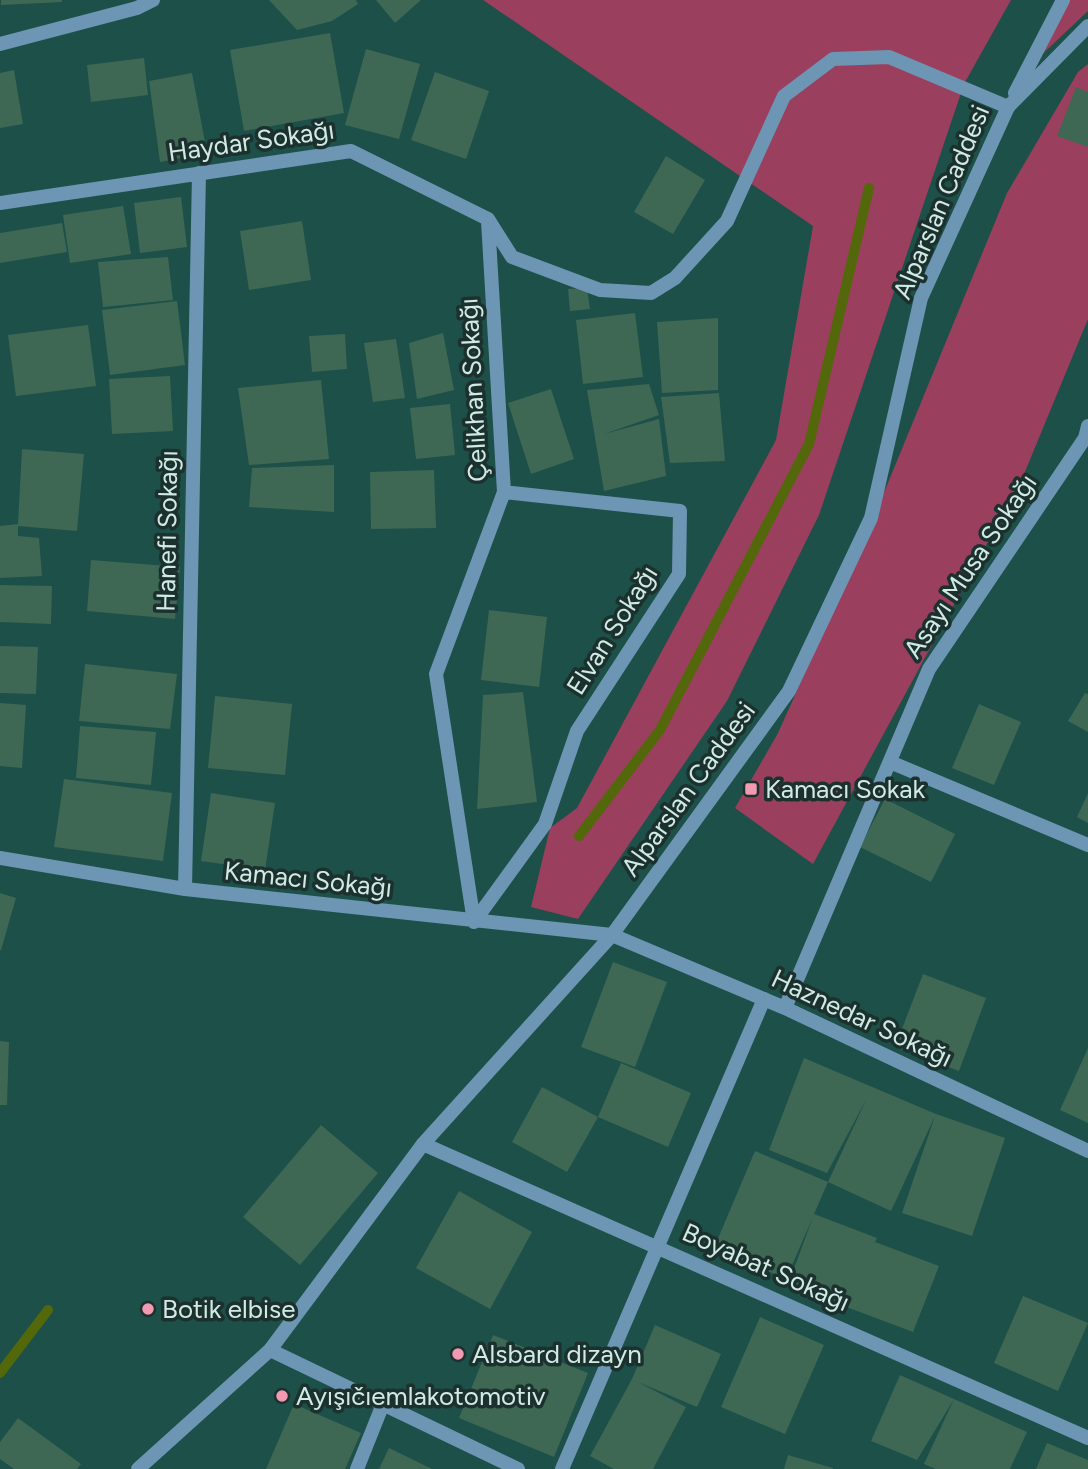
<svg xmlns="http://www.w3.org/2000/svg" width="1088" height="1469" viewBox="0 0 1088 1469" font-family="Figtree,sans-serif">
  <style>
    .green { fill: #9a3f5d }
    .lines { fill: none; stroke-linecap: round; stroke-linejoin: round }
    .stream { stroke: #53680a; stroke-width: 10 }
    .building { fill: #3e6854 }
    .service { stroke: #6d95b4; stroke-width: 14 }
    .minor { stroke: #6d95b4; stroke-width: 14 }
    .tertiary { stroke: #6d95b4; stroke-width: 14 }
    .poi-dot { fill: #f19ab1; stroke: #1c312e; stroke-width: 2.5 }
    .labels { text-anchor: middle; stroke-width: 7; stroke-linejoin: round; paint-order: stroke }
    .street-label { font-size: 26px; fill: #d0eae5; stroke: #1c312e }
    .poi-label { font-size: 26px; fill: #d0eae5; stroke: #1c312e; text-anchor: start }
  </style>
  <rect width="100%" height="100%" fill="#1c5049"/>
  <path class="green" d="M 483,0 L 1011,0 L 964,84 L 819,515 L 727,701 L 578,919 L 531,907 L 550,828 L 577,808 L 776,440 L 813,226 Z
    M 1065,0 L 1088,0 L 1088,11 L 1034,62 Z
    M 1088,64 L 1088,319 L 1022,479 L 813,864 L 735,808 L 778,733 L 862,546 L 1007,193 L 1078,72 Z"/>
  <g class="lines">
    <path class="stream" d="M 579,836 L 660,730 L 809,444 L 869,188
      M 0,1373 L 48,1310"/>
  </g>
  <path class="building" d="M 1,0 L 62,0 L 62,2 L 1,5 Z
    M 269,0 L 356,0 L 358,4 L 332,21 L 297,30 Z
    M 376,0 L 421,0 L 395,23 Z
    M 330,33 L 344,113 L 244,131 L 230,50 Z
    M 366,49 L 420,64 L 399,139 L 345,125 Z
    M 144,58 L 148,95 L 91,102 L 87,65 Z
    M 14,70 L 23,124 L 0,128 L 0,73 Z
    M 435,72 L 489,91 L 466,159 L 411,140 Z
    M 192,73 L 207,153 L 160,162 L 149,81 Z
    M 1076,87 L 1088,92 L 1088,147 L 1057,136 Z
    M 666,156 L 705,180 L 673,234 L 634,212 Z
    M 181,197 L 187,247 L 140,253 L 134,203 Z
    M 123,206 L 131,254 L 70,263 L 63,215 Z
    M 302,221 L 311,280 L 249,290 L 240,231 Z
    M 62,223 L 67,252 L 0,263 L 0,233 Z
    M 168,257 L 173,300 L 103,307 L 98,262 Z
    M 587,288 L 590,309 L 570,311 L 568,289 Z
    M 177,301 L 185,365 L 110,375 L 102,310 Z
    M 635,313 L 643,377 L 583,384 L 576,320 Z
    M 718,318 L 718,390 L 662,393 L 657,322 Z
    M 88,325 L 96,386 L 16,396 L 8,335 Z
    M 443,333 L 454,390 L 417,399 L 409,343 Z
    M 345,334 L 347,369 L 312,372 L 309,336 Z
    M 396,339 L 405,398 L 373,402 L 364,343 Z
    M 170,376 L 173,431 L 112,434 L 109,379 Z
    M 321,380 L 329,459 L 249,465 L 238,388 Z
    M 649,384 L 659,415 L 604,434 L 659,419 L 666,476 L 604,491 L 587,390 Z
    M 551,389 L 574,459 L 531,474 L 508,403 Z
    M 719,393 L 725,461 L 670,463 L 661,397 Z
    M 450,404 L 455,455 L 416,459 L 410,408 Z
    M 22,449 L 84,454 L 77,531 L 18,526 L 18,536 L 39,538 L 42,576 L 0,578 L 0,526 L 18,524 Z
    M 334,465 L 334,512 L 249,507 L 252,468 Z
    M 434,470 L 436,528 L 371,529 L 370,472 Z
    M 91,560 L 180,567 L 175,619 L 87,611 Z
    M 0,585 L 52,586 L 51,624 L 0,622 Z
    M 489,610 L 547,617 L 539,687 L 481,680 Z
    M 0,646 L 38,647 L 36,694 L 0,693 Z
    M 85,664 L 177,674 L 170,729 L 79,721 Z
    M 523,692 L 537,802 L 477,809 L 483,695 Z
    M 1085,693 L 1088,694 L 1088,732 L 1068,721 Z
    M 215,696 L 292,704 L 285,775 L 208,768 Z
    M 0,703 L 26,705 L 22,768 L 0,766 Z
    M 979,704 L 1021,722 L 994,785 L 952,768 Z
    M 80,726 L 156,732 L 151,785 L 76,778 Z
    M 64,779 L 172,793 L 163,861 L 54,847 Z
    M 211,793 L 275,803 L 265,870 L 201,861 Z
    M 1088,793 L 1088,823 L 1077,817 Z
    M 885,799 L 955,834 L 931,882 L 860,847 Z
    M 0,893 L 16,898 L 1,950 L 0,950 Z
    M 613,962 L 667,982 L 635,1067 L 581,1047 Z
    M 923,974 L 986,998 L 959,1071 L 895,1047 Z
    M 0,1041 L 9,1042 L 7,1105 L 0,1105 Z
    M 1088,1048 L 1088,1123 L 1060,1110 Z
    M 804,1058 L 936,1114 L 1005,1138 L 972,1236 L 902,1213 L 935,1116 L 891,1211 L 828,1182 L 814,1214 L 877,1238 L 875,1242 L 939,1266 L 913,1332 L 788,1285 L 813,1217 L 786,1279 L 714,1248 L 755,1151 L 828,1182 L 866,1100 L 827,1173 L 769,1150 Z
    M 621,1063 L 691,1093 L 668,1147 L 598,1117 L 567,1172 L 512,1142 L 542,1087 L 598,1117 Z
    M 321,1125 L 378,1173 L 300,1265 L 243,1217 Z
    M 459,1191 L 532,1232 L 490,1309 L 416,1268 Z
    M 1023,1296 L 1088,1323 L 1058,1391 L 994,1363 Z
    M 760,1317 L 824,1345 L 785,1434 L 721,1407 Z
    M 655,1325 L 721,1354 L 697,1407 L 638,1382 L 686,1407 L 653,1469 L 614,1469 L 590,1456 L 632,1379 Z
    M 493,1335 L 588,1373 L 554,1457 L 459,1418 Z
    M 900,1375 L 954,1399 L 917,1460 L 871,1441 Z
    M 954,1399 L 1027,1432 L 1010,1469 L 936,1469 L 924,1464 Z
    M 294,1404 L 361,1433 L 345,1469 L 266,1469 Z
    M 18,1418 L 81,1464 L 77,1469 L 14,1469 L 0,1459 L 0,1442 Z
    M 1047,1443 L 1088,1460 L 1088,1469 L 1036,1469 Z
    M 389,1448 L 432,1469 L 379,1469 Z
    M 788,1455 L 833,1468 L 833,1469 L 784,1469 Z"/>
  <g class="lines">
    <path class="service" d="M 357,1469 L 383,1404
      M 562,1469 L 764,999"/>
    <path class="minor" d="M 0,44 L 137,8 L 153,0
      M 0,203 L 351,151 L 488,219 L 512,257 L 600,290 L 651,293 L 675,278 L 727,221 L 784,96 L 833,59 L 889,57 L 1008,107
      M 890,762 L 1088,845
      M 0,858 L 185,889 L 612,935 L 785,1008 L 1088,1151
      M 185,889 L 199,173
      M 474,922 L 436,674 L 504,492 L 488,221
      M 474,922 L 545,824 L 577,731 L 679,574 L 680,511 L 504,492
      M 785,1008 L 929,669 L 1085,438 L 1088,426
      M 423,1144 L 1088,1438
      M 270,1350 L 518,1469"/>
    <path class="tertiary" d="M 1015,93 L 1063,0
      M 138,1469 L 270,1350 L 423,1144 L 612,935 L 789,691 L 871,518 L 921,298 L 1008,107 L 1088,26"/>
  </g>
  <g class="poi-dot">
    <rect x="744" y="782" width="14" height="14" rx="3.5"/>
    <circle cx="148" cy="1309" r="7"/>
    <circle cx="458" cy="1354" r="7"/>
    <circle cx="282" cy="1396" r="7"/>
  </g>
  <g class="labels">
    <g class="street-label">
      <text transform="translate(251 141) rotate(-8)" y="9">Haydar Sokağı</text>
      <text transform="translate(941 202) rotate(-67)" y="9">Alparslan Caddesi</text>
      <text transform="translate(473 390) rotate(-93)" y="9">Çelikhan Sokağı</text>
      <text transform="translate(167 531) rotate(-89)" y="9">Hanefi Sokağı</text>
      <text transform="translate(970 566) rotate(-56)" y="9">Asayı Musa Sokağı</text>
      <text transform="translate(612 630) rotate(-58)" y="9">Elvan Sokağı</text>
      <text transform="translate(688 789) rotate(-54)" y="9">Alparslan Caddesi</text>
      <text transform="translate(308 879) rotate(6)" y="9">Kamacı Sokağı</text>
      <text transform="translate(862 1018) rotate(25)" y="9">Haznedar Sokağı</text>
      <text transform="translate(766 1267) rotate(24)" y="9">Boyabat Sokağı</text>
    </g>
    <g class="poi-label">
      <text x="765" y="798">Kamacı Sokak</text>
      <text x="162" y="1318">Botik elbise</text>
      <text x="472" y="1363">Alsbard dizayn</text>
      <text x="296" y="1405">Ayışıčıemlakotomotiv</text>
    </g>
  </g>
</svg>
